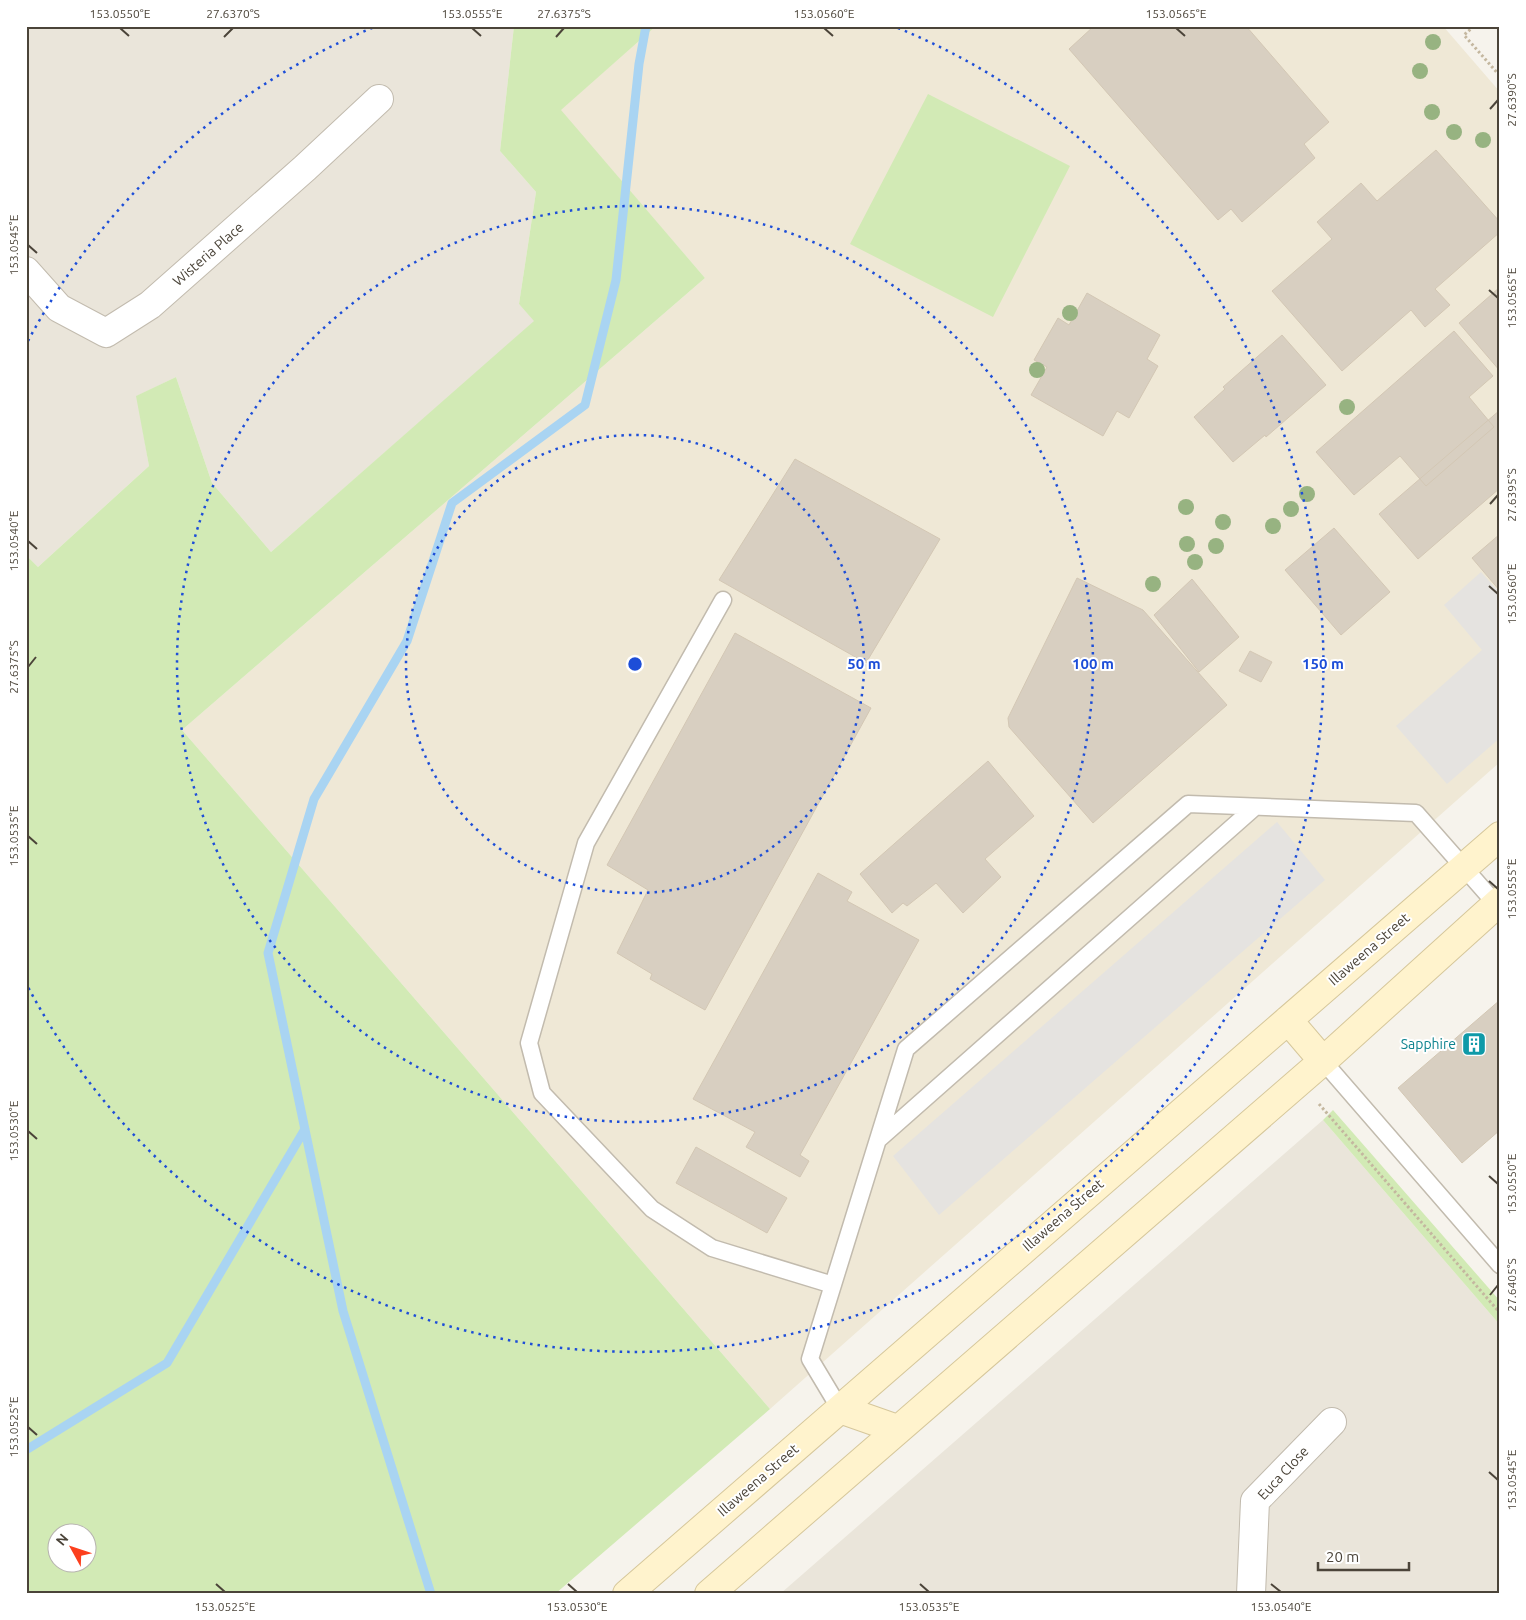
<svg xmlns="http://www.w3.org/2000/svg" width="1526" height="1620" viewBox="0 0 1526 1620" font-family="Ubuntu,sans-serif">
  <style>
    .residential { fill: #eae5da }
    .education { fill: #efe8d6 }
    .green { fill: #d2eab5; fill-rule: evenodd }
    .parking { fill: #e5e3e0 }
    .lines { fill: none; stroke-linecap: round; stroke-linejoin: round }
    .stream { stroke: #a9d4f2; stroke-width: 9 }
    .building { fill: #d8cfc1; stroke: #d3c7b4 }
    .service-casing { stroke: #c2bbae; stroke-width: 19 }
    .minor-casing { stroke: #c2bbae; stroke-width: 30 }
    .secondary-casing { stroke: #d6c79b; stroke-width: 30 }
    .path { stroke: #c4b79f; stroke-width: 3; stroke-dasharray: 2.5 2.5; stroke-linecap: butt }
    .service { stroke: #fff; stroke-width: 16 }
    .minor { stroke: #fff; stroke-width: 28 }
    .secondary { stroke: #fff3cd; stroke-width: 28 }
    .tree { fill: #97b381 }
    .ticks { fill: none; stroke: #4b4439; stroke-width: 2 }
    .ring { fill: none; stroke: #1d4ed8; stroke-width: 2.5; stroke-dasharray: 2.5 5 }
    .labels { text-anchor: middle; stroke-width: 4; stroke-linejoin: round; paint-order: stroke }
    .street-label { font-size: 14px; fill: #4b4439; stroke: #fff }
    .culture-label { font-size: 14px; fill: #0d838f; stroke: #fff; text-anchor: end }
    .centre { fill: #1d4ed8; stroke: #fff; stroke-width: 2.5 }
    .ring-label { font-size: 15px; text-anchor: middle; font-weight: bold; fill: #1d4ed8; stroke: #fff; stroke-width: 4; stroke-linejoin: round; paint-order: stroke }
    .neatline { fill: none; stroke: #4b4439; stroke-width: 2 }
    .ticks-label { font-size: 12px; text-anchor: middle; fill: #4b4439 }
  </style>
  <rect width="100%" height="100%" fill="#f6f3ec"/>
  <path class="residential" d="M 26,26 L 514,26 L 500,151 L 536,192 L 519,304 L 535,321 L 271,552 L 212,483 L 176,377 L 137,396 L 149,466 L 38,567 L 26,555 Z
    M 1323,1120 L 1500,1325 L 1500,1594 L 780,1594 Z"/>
  <path class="education" d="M 656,26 L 1443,26 L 1500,92 L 1500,762 L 770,1409 L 182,730 L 705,278 L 560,110 Z"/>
  <path class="green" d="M 514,26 L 656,26 L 561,110 L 705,278 L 182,730 L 770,1409 L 555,1594 L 26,1594 L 26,555 L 38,567 L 149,466 L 136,396 L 176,377 L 212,483 L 271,552 L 534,321 L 519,304 L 536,192 L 500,151 ZM 58,1532 L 88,1532 L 88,1562 L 58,1562 Z
    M 928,94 L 1070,166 L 993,317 L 850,244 Z
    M 1333,1110 L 1500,1301 L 1500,1325 L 1323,1120 Z"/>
  <path class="parking" d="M 1481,572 L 1500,593 L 1500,738 L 1447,784 L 1396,726 L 1482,650 L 1444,605 Z
    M 1277,822 L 1325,880 L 939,1215 L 893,1156 Z"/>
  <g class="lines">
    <path class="stream" d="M 26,1450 L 167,1363 L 305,1129
      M 431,1594 L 343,1311 L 268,953 L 314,799 L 407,641 L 452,503 L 585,405 L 616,280 L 639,64 L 646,26"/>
  </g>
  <path class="building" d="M 1094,26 L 1246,26 L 1329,122 L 1304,144 L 1315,158 L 1242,222 L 1231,209 L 1218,220 L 1069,49 Z
    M 1436,150 L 1500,222 L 1500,232 L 1435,289 L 1450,305 L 1425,327 L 1411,310 L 1342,371 L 1272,291 L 1332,239 L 1317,222 L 1361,183 L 1377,201 Z
    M 1500,287 L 1500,371 L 1459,323 Z
    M 1087,293 L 1160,335 L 1147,359 L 1158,366 L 1129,418 L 1117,411 L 1103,436 L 1031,395 L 1047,367 L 1034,360 L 1058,318 L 1069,325 Z
    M 1454,331 L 1493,376 L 1469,397 L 1494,427 L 1426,486 L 1400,456 L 1354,495 L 1316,452 Z
    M 1282,335 L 1326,385 L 1266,437 L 1265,435 L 1233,462 L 1194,417 L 1225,389 L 1223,387 Z
    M 1500,410 L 1500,488 L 1418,559 L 1379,514 Z
    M 795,459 L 940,539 L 866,663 L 719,580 Z
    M 1334,528 L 1390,592 L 1341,635 L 1285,570 Z
    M 1500,534 L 1500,591 L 1472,558 Z
    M 1077,578 L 1143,610 L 1227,705 L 1093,823 L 1009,727 L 1008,718 Z
    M 1192,579 L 1239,637 L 1199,672 L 1154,615 Z
    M 735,633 L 871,708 L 705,1010 L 650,979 L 652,974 L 617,953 L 648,890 L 607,865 Z
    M 1250,651 L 1272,662 L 1261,682 L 1239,671 Z
    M 988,761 L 1034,816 L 985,859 L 1001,877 L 963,913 L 936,883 L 907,906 L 903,903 L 892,913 L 860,874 Z
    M 818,873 L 852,892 L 847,901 L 919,940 L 800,1155 L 809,1161 L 800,1177 L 746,1147 L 755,1132 L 693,1099 Z
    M 1500,1000 L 1500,1130 L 1462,1163 L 1398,1088 Z
    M 696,1147 L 787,1198 L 767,1233 L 676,1183 Z"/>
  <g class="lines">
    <defs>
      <path id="service" d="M 723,600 L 586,843 L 529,1043 L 542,1093 L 652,1209 L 712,1248 L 833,1285
        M 1323,1061 L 1500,1265
        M 878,1140 L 1255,807
        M 840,1409 L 810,1359 L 906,1049 L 1188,804 L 1416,813 L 1496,904"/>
      <path id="minor" d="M 26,271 L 59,308 L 106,333 L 150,305 L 305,168 L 379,99
        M 1251,1594 L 1255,1501 L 1332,1422"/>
      <path id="secondary" d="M 1288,1020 L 1323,1061
        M 840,1409 L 897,1429
        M 627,1594 L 1500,836
        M 709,1594 L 1323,1061 L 1500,901"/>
    </defs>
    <use href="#service" class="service-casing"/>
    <use href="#minor" class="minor-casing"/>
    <use href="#secondary" class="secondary-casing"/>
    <path class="path" d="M 1474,26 L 1464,35 L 1500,76
      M 1319,1104 L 1500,1313"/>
    <use href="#service" class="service"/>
    <use href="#minor" class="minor"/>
    <use href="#secondary" class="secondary"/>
  </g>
  <g class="tree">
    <circle cx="1433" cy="42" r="8"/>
    <circle cx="1420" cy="71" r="8"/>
    <circle cx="1432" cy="112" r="8"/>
    <circle cx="1454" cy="132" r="8"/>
    <circle cx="1483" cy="140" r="8"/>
    <circle cx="1070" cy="313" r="8"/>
    <circle cx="1037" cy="370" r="8"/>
    <circle cx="1347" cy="407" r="8"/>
    <circle cx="1307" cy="494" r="8"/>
    <circle cx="1186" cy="507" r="8"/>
    <circle cx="1291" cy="509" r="8"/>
    <circle cx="1223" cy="522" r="8"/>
    <circle cx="1273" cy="526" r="8"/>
    <circle cx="1187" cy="544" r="8"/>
    <circle cx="1216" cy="546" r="8"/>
    <circle cx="1195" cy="562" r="8"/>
    <circle cx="1153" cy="584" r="8"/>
  </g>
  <path class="ticks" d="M 120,28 L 129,36M 472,28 L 481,36M 824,28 L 833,36M 1176,28 L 1185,36M 224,37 L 233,28M 556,37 L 564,28M 1490,109 L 1498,100M 28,245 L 37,253M 1489,290 L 1498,298M 1490,504 L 1498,495M 28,541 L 37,549M 1489,586 L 1498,594M 28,667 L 36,657M 28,836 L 37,844M 1489,881 L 1498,889M 28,1131 L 37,1139M 1489,1176 L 1498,1184M 1490,1295 L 1498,1285M 28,1427 L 37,1435M 1489,1472 L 1498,1480M 216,1584 L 225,1592M 568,1584 L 577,1592M 920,1584 L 929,1592M 1271,1584 L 1281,1592"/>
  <g class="ring">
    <circle cx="635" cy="664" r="229"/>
    <circle cx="635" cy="664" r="458"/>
    <path d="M28 341A688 688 0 0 1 372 28M898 28A688 688 0 1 1 28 987"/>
  </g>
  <defs>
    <symbol id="building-square" viewBox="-11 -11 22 22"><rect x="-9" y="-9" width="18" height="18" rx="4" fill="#0f9aa8" stroke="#fff"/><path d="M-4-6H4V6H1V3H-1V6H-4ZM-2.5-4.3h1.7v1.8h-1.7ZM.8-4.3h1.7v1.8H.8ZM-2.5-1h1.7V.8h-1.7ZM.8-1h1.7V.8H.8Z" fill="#fff"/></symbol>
  </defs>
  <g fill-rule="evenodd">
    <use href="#building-square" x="1460" y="1030" width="28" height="28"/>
  </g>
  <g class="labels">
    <g class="street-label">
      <text transform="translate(208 254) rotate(-41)" y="5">Wisteria Place</text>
      <text transform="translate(1369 949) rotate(-41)" y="5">Illaweena Street</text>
      <text transform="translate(1063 1215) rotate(-41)" y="5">Illaweena Street</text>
      <text transform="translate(1283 1473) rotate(-47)" y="5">Euca Close</text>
      <text transform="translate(758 1480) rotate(-41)" y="5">Illaweena Street</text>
    </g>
    <g class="culture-label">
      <text x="1456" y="1049">Sapphire</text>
    </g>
  </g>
  <circle cx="635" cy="664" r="8" class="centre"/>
  <g class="ring-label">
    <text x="864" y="669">50 m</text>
    <text x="1093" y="669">100 m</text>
    <text x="1323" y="669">150 m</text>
  </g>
  <rect width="1526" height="1620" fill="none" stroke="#ffffff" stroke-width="55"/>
  <g transform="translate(72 1548) rotate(310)"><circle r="24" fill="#ffffff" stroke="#b7b4b0"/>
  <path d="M0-4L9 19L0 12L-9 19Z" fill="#fc3f1d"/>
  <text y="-8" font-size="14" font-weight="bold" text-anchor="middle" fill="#4b4439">N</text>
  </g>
  <path d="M1318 1562v8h91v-8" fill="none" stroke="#4b4439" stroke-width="2.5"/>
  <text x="1326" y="1562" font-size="15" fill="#4b4439" stroke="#ffffff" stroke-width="4" paint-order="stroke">20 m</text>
  <rect x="28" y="28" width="1470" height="1564" class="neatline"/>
  <g class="ticks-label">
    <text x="120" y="18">153.0550°E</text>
    <text x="233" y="18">27.6370°S</text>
    <text x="472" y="18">153.0555°E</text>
    <text x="564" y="18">27.6375°S</text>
    <text x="824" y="18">153.0560°E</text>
    <text x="1176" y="18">153.0565°E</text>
    <text transform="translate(1512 100) rotate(-90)" y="4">27.6390°S</text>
    <text transform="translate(14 245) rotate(-90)" y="4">153.0545°E</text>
    <text transform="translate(1512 298) rotate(-90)" y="4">153.0565°E</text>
    <text transform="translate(1512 495) rotate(-90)" y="4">27.6395°S</text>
    <text transform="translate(14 541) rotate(-90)" y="4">153.0540°E</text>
    <text transform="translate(1512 594) rotate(-90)" y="4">153.0560°E</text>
    <text transform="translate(14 667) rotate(-90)" y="4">27.6375°S</text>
    <text transform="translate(14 836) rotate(-90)" y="4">153.0535°E</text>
    <text transform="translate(1512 889) rotate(-90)" y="4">153.0555°E</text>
    <text transform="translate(14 1131) rotate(-90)" y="4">153.0530°E</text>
    <text transform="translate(1512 1184) rotate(-90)" y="4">153.0550°E</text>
    <text transform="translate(1512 1285) rotate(-90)" y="4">27.6405°S</text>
    <text transform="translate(14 1427) rotate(-90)" y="4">153.0525°E</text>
    <text transform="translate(1512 1480) rotate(-90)" y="4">153.0545°E</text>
    <text x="225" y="1611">153.0525°E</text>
    <text x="577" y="1611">153.0530°E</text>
    <text x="929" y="1611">153.0535°E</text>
    <text x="1281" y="1611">153.0540°E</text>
  </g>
</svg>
